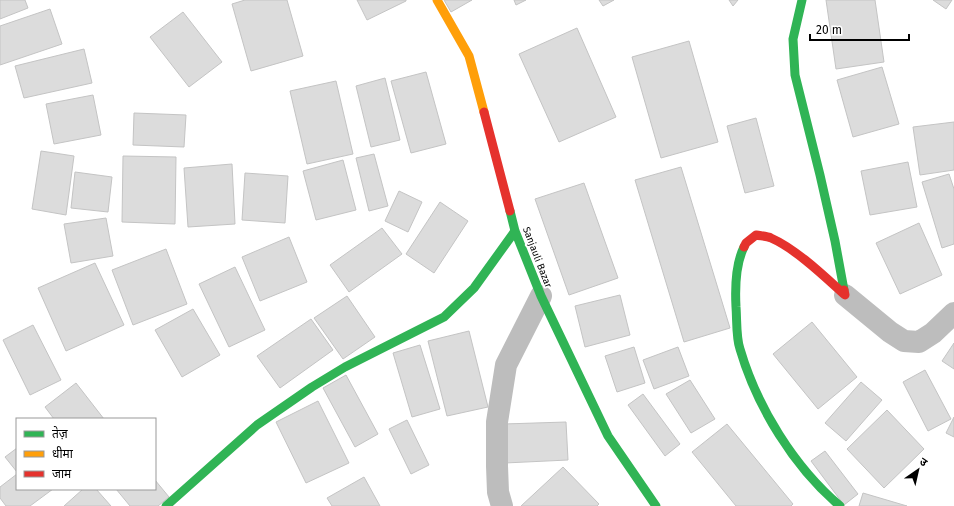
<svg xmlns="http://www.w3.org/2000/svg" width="954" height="506" viewBox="0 0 954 506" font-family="'Fira Sans','Noto Sans Devanagari',sans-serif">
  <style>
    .building { fill: #dcdcdc; stroke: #c4c4c4 }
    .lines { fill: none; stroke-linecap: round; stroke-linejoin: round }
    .street { stroke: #bdbdbd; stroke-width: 22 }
    .fast { stroke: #30b455; stroke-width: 9 }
    .slow { stroke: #ff9f0a; stroke-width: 9 }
    .jam { stroke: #e5322d; stroke-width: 9 }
    .labels { text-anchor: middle; stroke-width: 4; stroke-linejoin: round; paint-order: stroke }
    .street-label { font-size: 10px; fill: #000; stroke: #fff }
  </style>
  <rect width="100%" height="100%" fill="#fff"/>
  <path class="building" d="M 0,0 L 25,0 L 28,8 L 0,19 Z
    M 245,0 L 287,0 L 303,56 L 251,71 L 232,4 Z
    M 357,0 L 406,0 L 406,1 L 367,20 Z
    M 444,0 L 472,0 L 451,12 Z
    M 514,0 L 526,0 L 516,5 Z
    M 599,0 L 614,0 L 603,6 Z
    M 729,0 L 738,0 L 733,6 Z
    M 826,0 L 875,0 L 884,62 L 836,69 Z
    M 933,0 L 952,0 L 946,9 Z
    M 50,9 L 62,44 L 0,65 L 0,26 Z
    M 183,12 L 222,62 L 189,87 L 150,37 Z
    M 577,28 L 616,117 L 559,142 L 519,54 Z
    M 689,41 L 718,142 L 661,158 L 632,57 Z
    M 84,49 L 92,83 L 24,98 L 15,66 Z
    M 882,67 L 899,124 L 853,137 L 837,80 Z
    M 426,72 L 446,144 L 411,153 L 391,81 Z
    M 385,78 L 400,140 L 371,147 L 356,86 Z
    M 336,81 L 353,154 L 307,164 L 290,91 Z
    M 93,95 L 101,135 L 54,144 L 46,104 Z
    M 134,113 L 186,115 L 184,147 L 133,145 Z
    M 756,118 L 774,186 L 745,193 L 727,126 Z
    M 954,122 L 954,170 L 920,175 L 913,127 Z
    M 41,151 L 74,156 L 66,215 L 32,209 Z
    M 374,154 L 388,206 L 369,211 L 356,158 Z
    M 123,156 L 176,157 L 175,224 L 122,222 Z
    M 343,160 L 356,210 L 316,220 L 303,171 Z
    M 908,162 L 917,207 L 870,215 L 861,171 Z
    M 232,164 L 235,224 L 188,227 L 184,168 Z
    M 681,167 L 730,328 L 684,342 L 635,180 Z
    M 75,172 L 112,177 L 108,212 L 71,208 Z
    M 245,173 L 288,176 L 285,223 L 242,220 Z
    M 949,174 L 954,189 L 954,244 L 942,248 L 922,182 Z
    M 584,183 L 618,278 L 569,295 L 535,199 Z
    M 399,191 L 422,202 L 408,232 L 385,221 Z
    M 440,202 L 468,221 L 434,273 L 406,254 Z
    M 106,218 L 113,256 L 71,263 L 64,224 Z
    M 919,223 L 942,275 L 900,294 L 876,243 Z
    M 382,228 L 402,254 L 349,292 L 330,265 Z
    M 289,237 L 307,282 L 260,301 L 242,257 Z
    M 166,249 L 187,304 L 133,325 L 112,270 Z
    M 95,263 L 124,325 L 66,351 L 38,288 Z
    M 235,267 L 265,330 L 229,347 L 199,284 Z
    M 620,295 L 630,335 L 585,347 L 575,306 Z
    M 347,296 L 375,337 L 343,359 L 314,318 Z
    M 193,309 L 220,355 L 182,377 L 155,330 Z
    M 311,319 L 333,350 L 280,388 L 257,356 Z
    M 812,322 L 857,377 L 818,409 L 773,354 Z
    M 33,325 L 61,380 L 30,395 L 3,340 Z
    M 469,331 L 488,407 L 447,416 L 428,341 Z
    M 954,343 L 954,369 L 942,361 Z
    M 420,345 L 440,409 L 412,417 L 393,353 Z
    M 634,347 L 645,383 L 617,392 L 605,356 Z
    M 678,347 L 689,376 L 654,389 L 643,360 Z
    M 925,370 L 951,419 L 928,431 L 903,382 Z
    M 346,375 L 378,434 L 355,447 L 323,388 Z
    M 690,380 L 715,419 L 691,433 L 666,394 Z
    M 861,382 L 882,400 L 846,441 L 825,423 Z
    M 76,383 L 104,419 L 54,419 L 45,407 Z
    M 643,394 L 680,444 L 665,456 L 628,405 Z
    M 318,401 L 349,463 L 306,483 L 276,422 Z
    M 887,410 L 924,449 L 884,488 L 847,449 Z
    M 954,417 L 954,437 L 946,433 Z
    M 407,420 L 429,465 L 411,474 L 389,429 Z
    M 566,422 L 568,460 L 505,463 L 504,424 Z
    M 727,424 L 793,504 L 791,506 L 736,506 L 692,452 Z
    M 17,448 L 17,472 L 5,457 Z
    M 825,451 L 858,494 L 844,505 L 811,461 Z
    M 563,467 L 599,504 L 597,506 L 521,506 Z
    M 17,474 L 17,489 L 53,489 L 30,506 L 6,506 L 0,498 L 0,487 Z
    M 364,477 L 380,506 L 332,506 L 327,498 Z
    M 155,480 L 169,497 L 158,506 L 130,506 L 116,489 L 155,489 Z
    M 83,489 L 96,489 L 111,506 L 64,506 Z
    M 863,493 L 907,506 L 859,506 Z"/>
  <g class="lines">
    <path class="street" d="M 845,295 L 890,332 L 904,341 L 919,342 L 933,333 L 954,313
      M 502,506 L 498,492 L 497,466 L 497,422 L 506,365 L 541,296"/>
    <path class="fast" d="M 802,0 L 793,39 L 795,75 L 820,175 L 835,241 L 844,290
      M 510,211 L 515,231 L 541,296 L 608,436 L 656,506
      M 744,247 C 735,265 735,288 736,307 C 737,320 736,338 740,349 C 757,407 794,467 840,506
      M 166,506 L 257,425 L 312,387 L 345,367 L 444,317 L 474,288 L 515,231"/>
    <path class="slow" d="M 437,0 L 469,56 L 484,112"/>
    <path class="jam" d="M 484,112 L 510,211
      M 744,247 L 746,243 L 756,235 C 761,236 767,236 771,238 C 796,249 824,276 845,295 L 844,290"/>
  </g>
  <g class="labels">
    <g class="street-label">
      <text transform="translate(538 257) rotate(69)" y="4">Sanjauli Bazar</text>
    </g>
  </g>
  <rect x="16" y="418" width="140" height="72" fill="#ffffff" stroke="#999999"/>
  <rect x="24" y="431" width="20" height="6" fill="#30b455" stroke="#999999"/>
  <text x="52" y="438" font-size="12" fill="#000000">तेज़</text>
  <rect x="24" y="451" width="20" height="6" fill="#ff9f0a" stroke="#999999"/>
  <text x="52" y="458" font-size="12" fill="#000000">धीमा</text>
  <rect x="24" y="471" width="20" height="6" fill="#e5322d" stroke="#999999"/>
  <text x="52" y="478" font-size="12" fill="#000000">जाम</text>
  <g transform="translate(918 470) rotate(34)" stroke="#ffffff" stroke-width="3" paint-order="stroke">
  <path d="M0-3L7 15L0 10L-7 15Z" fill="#000000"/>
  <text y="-6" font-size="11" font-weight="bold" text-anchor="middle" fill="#000000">उ</text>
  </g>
  <path d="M810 34v6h99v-6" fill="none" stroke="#000000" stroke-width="2"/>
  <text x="816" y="34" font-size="12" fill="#000000" stroke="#ffffff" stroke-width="3" paint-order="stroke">20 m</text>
</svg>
